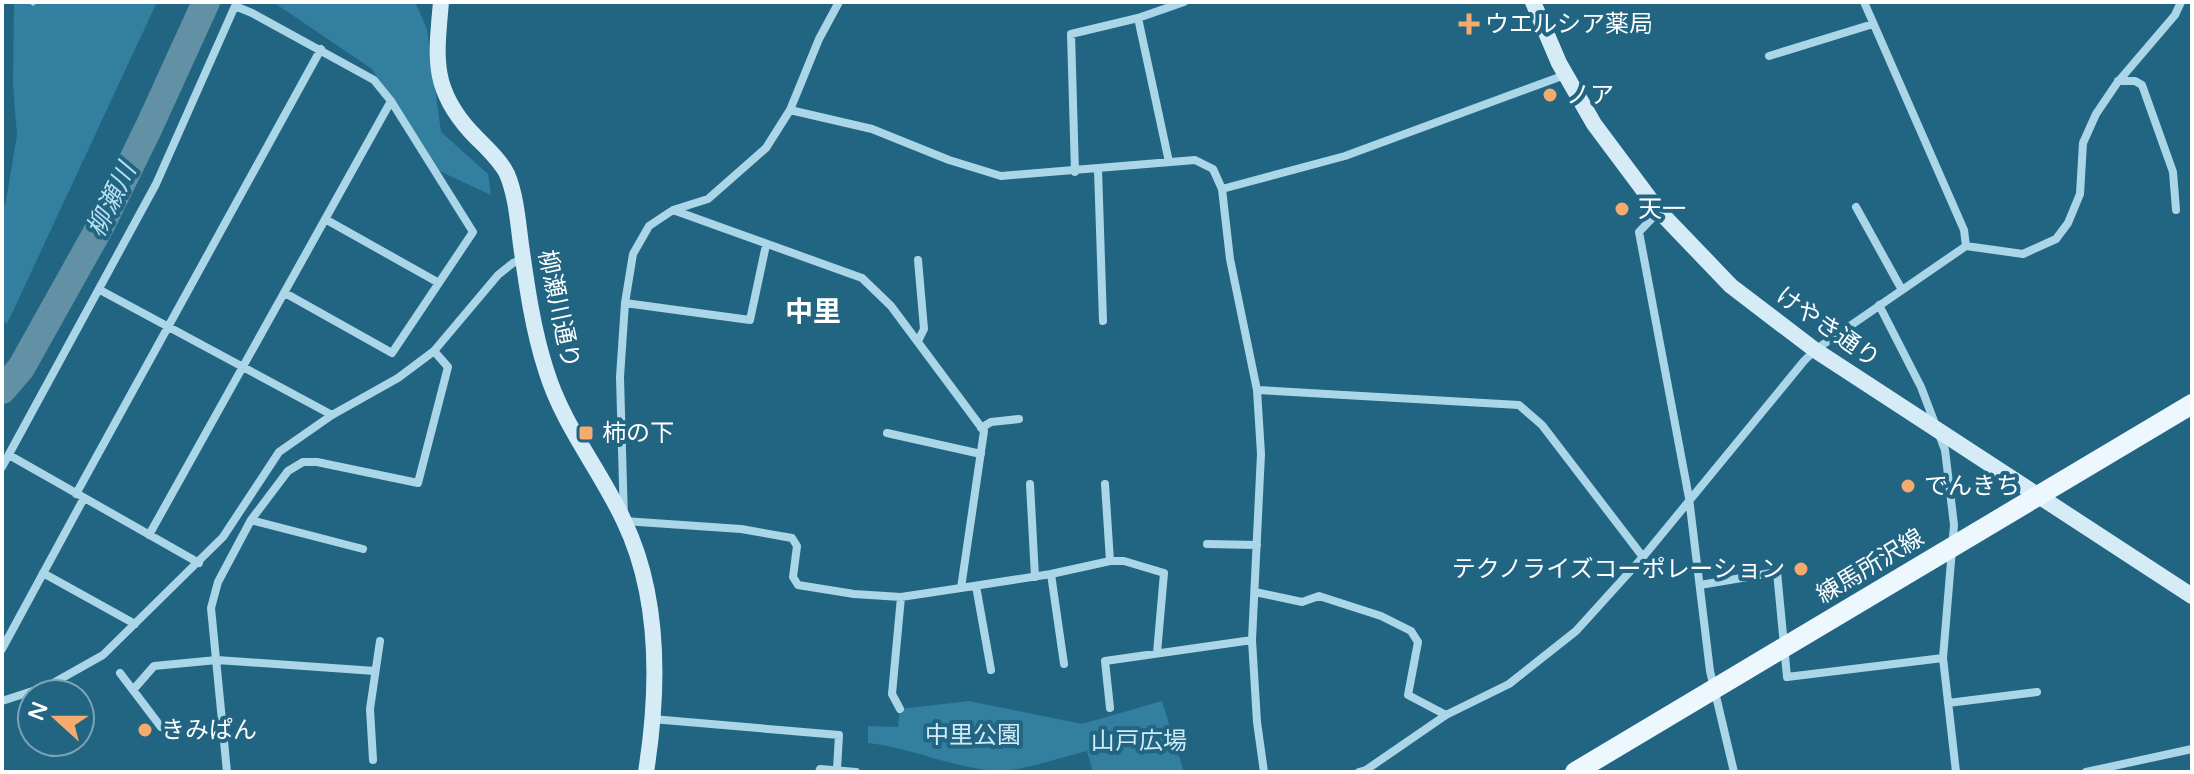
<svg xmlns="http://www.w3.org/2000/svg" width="2194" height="774" viewBox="0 0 2194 774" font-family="'Varela Round','Noto Sans JP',sans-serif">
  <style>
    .green { fill: #337f9f }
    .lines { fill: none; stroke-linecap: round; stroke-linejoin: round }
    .stream { stroke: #9fd4e9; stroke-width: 5 }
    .river { stroke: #6291a5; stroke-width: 28 }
    .street { stroke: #abd6e8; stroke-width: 8 }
    .secondary { stroke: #d5ecf7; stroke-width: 16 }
    .primary { stroke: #edf8fe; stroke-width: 20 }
    .poi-dot { fill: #f4ab6d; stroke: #226583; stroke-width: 3 }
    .labels { text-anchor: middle; stroke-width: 8; stroke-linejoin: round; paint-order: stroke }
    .poi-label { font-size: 24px; fill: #fff; stroke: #226583; text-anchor: start }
    .street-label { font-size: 24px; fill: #fff; stroke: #226583 }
    .park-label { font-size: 24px; fill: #cfebf6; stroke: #226583 }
    .water-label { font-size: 26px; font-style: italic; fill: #b6dff0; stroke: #226583 }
    .quarter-label { font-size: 28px; font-weight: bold; fill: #fff; stroke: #226583 }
  </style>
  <rect width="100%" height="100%" fill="#226583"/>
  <path class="green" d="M 14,2 L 157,2 L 7,324 L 2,320 L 2,209 L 6,201 L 17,135 L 13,84 Z
    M 273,2 L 415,2 L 427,29 L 441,132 L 488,174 L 491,195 L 433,168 L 372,69 Z
    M 969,701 L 1082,724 L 1162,701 L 1184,772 L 1093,772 L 1087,751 C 1066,756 1014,773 996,771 C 951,767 911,748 868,743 L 868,726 L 898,727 L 900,709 Z"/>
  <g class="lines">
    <path class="stream" d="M 33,3 L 34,2"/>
    <path class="river" d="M 2,390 L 21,368 L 101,225 L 149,127 L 206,2"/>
    <path class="street" d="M 1864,2 L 1964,230 L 1966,246
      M 1138,18 L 1169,162
      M 1769,56 L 1873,24
      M 2118,81 L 2135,81 L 2142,85 L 2173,172 L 2176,210
      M 790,110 L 872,129 L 949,160 L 1001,176 L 1195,160 L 1213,169 L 1222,189 L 1230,259 L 1257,390 L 1261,454 L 1252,640 L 1257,722 L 1264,772
      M 1098,169 L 1103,321
      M 1075,172 L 1071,34 L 1138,18 L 1184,2
      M 1222,189 L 1345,156 L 1565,75
      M 1856,207 L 1902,290
      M 673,210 L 862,278 L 891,306 L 984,431 L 961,588 L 901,597 L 854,594 L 798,585 L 793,577 L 797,546 L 792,538 L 741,529 L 624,521 L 620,377 L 625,303 L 633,254 L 649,226 L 673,210 L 708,199 L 766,148 L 790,110 L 819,39 L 839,2
      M 1659,211 L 1639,232 L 1689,498 L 1710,671 L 1734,772
      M 325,219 L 439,283
      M 918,260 L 924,329 L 918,341
      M 100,290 L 332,415
      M 285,293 L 392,353 L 473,232 L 391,101
      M 625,303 L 750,320 L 766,245
      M 1879,305 L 1921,387 L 1945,450 L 1954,525 L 1943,658 L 1956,772
      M 1257,390 L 1519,405 L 1542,425 L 1643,557
      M 981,428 L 991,422 L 1019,419
      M 887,433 L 981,454
      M 9,455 L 199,563
      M 2,467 L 156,184 L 235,6 L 252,13 L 374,80 L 391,101 L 149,535
      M 1030,484 L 1035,577
      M 1105,484 L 1110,561
      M 76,494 L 321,49
      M 251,520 L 363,549
      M 1207,544 L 1257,545
      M 43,573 L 135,624
      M 1051,574 L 1064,664
      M 1700,585 L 1777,572 L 1787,677 L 1943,658
      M 976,586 L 991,670
      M 961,588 L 1051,574 L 1110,561 L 1124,561 L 1164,573 L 1157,653
      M 1255,592 L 1302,602 L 1319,596 L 1381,616 L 1411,631 L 1418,642 L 1408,695 L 1446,715
      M 2,649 L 84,498
      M 120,673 L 161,727
      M 133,690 L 154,666 L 217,660 L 375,671
      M 2,701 L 48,686 L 103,655 L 223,537 L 279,452 L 332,415 L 398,378 L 434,351 L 498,275 L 513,263 L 523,259
      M 1948,703 L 2037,692
      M 1110,708 L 1105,661 L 1252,640
      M 900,709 L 892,694 L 901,597
      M 652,719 L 839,735 L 837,769
      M 373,760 L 370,709 L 380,641
      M 227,772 L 211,608 L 218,582 L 251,520 L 288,471 L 303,462 L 317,462 L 418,483 L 448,367 L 434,351
      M 819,772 L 820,769 L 856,772
      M 1359,772 L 1366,770 L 1446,715 L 1509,684 L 1576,631 L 1643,557 L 1804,361 L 1815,350 L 1966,246 L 2023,254 L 2056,239 L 2068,223 L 2080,194 L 2083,143 L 2096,114 L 2117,83 L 2175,15 L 2181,2
      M 2086,772 L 2192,749"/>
    <path class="secondary" d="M 441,2 C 436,58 431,88 471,132 C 483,145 499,158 507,174 C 516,195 518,222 521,245 C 527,287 533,330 546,370 C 563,426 600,469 624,521 C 661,598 659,690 646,772
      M 1533,2 L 1559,63 L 1594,124 L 1659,211 L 1731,286 L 1815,350 L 2192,596"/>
    <path class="primary" d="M 1575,772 L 2192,404"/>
  </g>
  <g class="poi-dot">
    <path d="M1465 12h8v8h8v8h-8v8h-8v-8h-8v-8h8z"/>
    <circle cx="1550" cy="95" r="8"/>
    <circle cx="1622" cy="209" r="8"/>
    <rect x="578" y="425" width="16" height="16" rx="4"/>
    <circle cx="1908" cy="486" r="8"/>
    <circle cx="1801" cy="569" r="8"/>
    <circle cx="145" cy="730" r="8"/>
  </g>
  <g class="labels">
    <g class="poi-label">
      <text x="1485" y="32">ウエルシア薬局</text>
      <text x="1566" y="103">ノア</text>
      <text x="1638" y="217">天一</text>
      <text x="602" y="441">柿の下</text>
      <text x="1924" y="494">でんきち</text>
      <text x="1785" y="577" text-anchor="end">テクノライズコーポレーション</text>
      <text x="161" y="738">きみぱん</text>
    </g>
    <g class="street-label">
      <text transform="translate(559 309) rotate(78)" y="8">柳瀬川通り</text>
      <text transform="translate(1828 327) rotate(35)" y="8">けやき通り</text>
      <text transform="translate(1870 566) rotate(-31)" y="8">練馬所沢線</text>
    </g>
    <g class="park-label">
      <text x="973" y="743">中里公園</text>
      <text x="1139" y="749">山戸広場</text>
    </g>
    <g class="water-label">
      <text transform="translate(111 200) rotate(-64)" y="9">柳瀬川</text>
    </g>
    <g class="quarter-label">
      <text x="813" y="321">中里</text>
    </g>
  </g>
  <rect width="2194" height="774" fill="none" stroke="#ffffff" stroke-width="8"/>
  <g transform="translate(56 718) rotate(291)"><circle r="38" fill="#226583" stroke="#7aa3b5" stroke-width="2"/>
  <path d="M0-6L14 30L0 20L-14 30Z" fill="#f4ab6d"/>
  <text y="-12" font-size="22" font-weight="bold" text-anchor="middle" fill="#ffffff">N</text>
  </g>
</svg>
